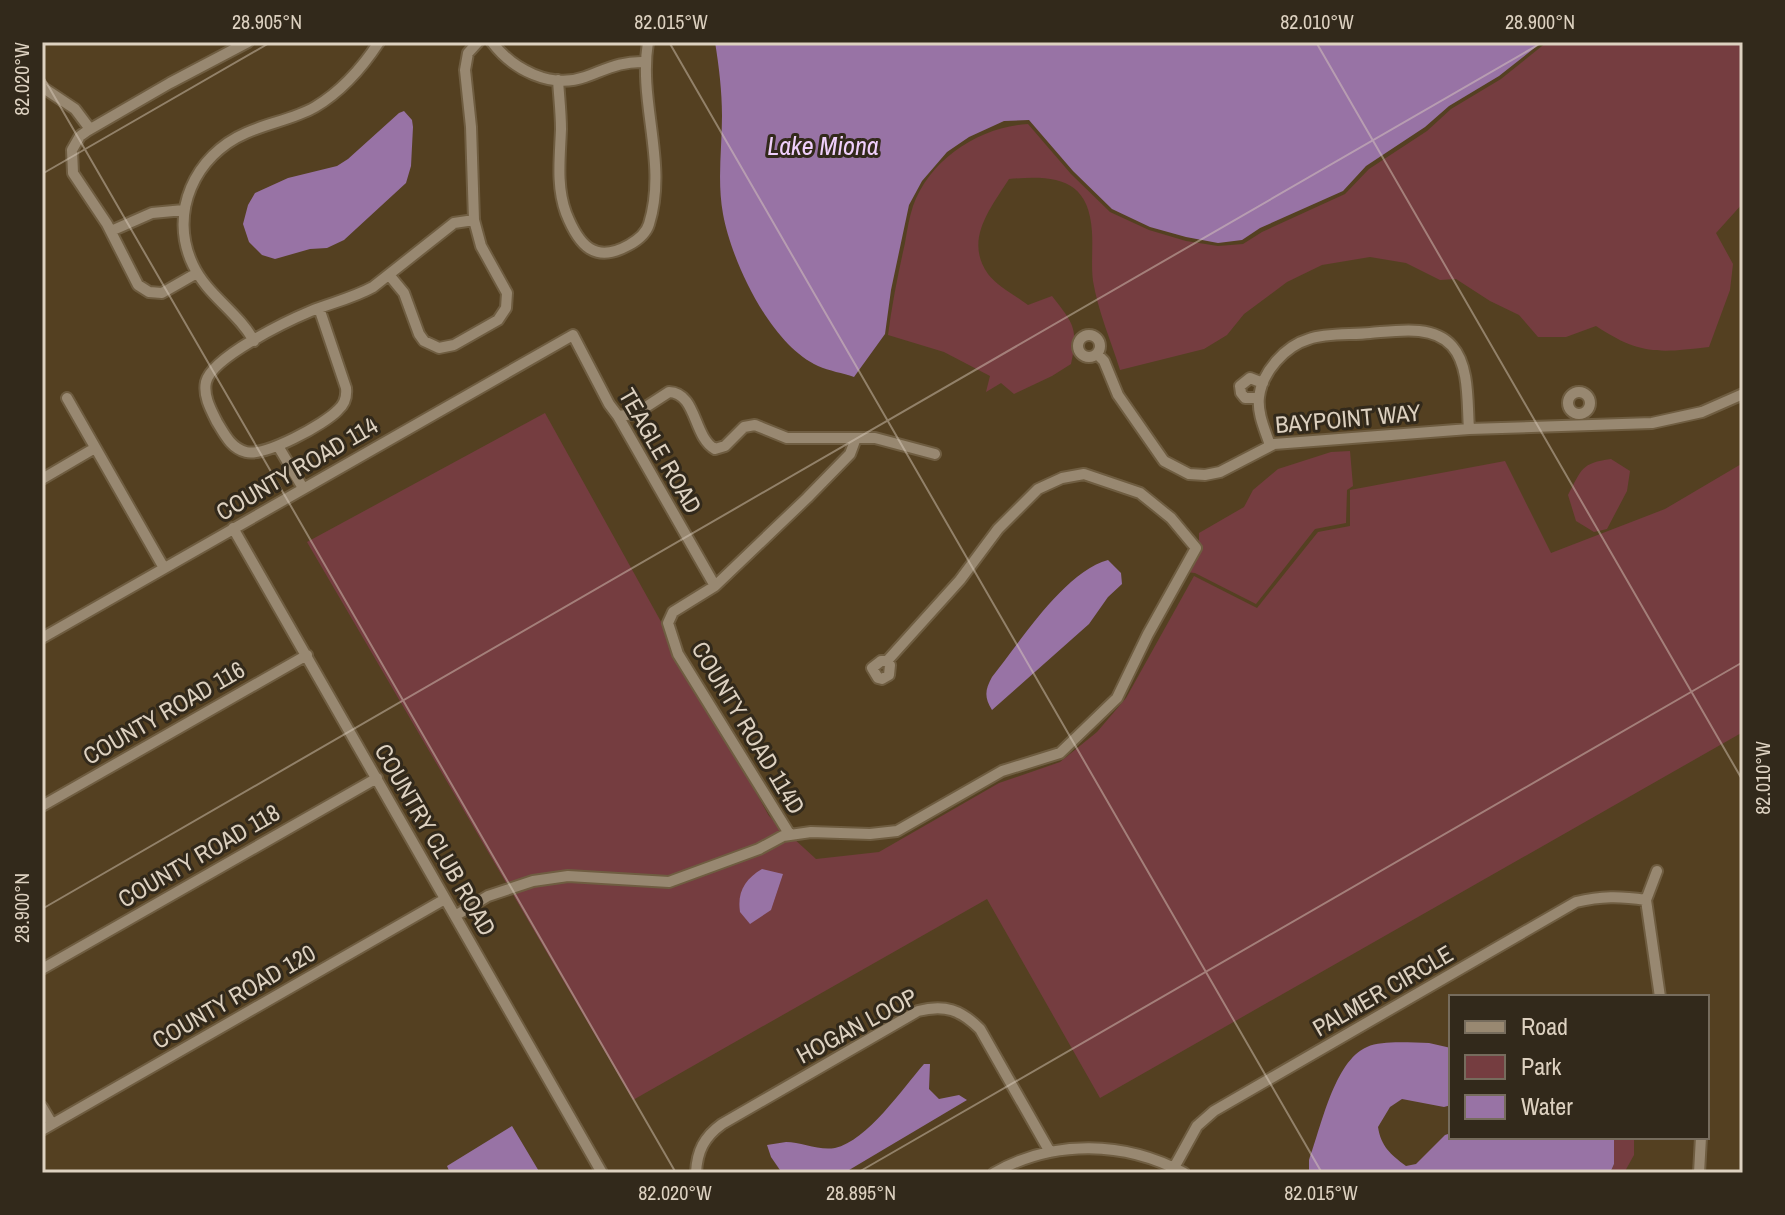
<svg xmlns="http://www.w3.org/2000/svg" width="1785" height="1215" viewBox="0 0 1785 1215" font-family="'Archivo Narrow',sans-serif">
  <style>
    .green { fill: #753d40 }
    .water { fill: #9873a5 }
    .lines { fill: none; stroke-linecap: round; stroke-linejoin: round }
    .minor-casing { stroke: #6f5d41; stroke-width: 14 }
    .minor { stroke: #988871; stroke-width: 10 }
    .ticks { fill: none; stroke: #ddd1c0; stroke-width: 2; stroke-opacity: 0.45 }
    .labels { text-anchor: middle; stroke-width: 6; stroke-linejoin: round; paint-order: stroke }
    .street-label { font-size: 24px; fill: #ddd1c0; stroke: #32291b }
    .water-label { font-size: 26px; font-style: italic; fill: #f0d0fc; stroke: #32291b }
    .neatline { fill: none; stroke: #ddd1c0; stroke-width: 3 }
    .ticks-label { font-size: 20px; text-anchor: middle; fill: #ddd1c0 }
  </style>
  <rect width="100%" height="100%" fill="#544021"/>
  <path class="green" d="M 1547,42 L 1743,42 L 1743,203 L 1716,233 L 1733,264 L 1730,290 L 1709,347 C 1658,353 1640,355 1596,326 L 1566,337 L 1538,337 L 1519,315 L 1490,301 L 1456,279 L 1440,280 L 1406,263 L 1370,257 L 1322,265 L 1287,282 L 1244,314 L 1227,335 L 1204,349 L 1120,370 C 1111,341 1098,311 1093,281 C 1091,265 1093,248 1092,232 C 1089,178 1055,175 1009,179 C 990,209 964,240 988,274 C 997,286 1016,296 1028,305 L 1052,296 C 1073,323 1079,328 1071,364 L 1052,376 L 1014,394 L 1001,383 L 986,392 L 990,376 L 944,352 L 888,335 C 892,304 898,274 905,243 C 907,231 909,218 913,206 C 930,159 979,127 1028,124 L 1071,174 L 1110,212 L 1149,230 L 1186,241 L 1218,246 L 1243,244 L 1262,232 L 1345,194 L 1369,169 L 1427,131 L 1451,109 L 1501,79 Z
    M 545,413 L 769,816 L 816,859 L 879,852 L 999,783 L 1060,762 L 1097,732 L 1126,698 L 1194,576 L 1257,608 L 1318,532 L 1350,526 L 1350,490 L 1505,461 L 1551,553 L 1665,509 L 1743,463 L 1743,732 L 1100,1098 L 987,899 L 633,1100 L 307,542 Z
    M 1350,451 L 1353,486 L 1347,490 L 1346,523 L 1315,529 L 1256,604 L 1195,573 L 1187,572 L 1199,548 L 1199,533 L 1244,507 L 1253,490 L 1278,469 L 1331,452 Z
    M 1611,459 L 1630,471 L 1627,491 L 1607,529 L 1594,532 L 1576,521 L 1568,495 C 1582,469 1581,463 1611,459 Z
    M 1614,1137 L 1634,1137 L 1634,1155 L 1624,1173 L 1610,1173 L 1614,1164 Z"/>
  <path class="water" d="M 715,42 L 1542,42 L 1499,76 L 1449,106 L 1425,127 L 1366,166 L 1343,191 L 1260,228 L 1242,240 L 1218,243 L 1186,237 L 1150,227 L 1112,209 L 1073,171 L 1029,120 L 1004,121 L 969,137 L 947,152 L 922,181 L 909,205 L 891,290 L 885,334 L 854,377 C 843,373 829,371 818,366 C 771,345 732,263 723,214 C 717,181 722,148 722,116 C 722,91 719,67 715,42 Z
    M 404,111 L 412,120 L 413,127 L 411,166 L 406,183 L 344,240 L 327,248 L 310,249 L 275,259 L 262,255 L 249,242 L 243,224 L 248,205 L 255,193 L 288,178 L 337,166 L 348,159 L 399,113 Z
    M 1108,560 L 1121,573 L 1122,584 L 1108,597 L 1089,624 L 992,710 C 984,697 985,690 992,677 C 1021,641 1064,572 1108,560 Z
    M 762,869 L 783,874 L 771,910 L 750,924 L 740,912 C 737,892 745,879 762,869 Z
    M 1429,1043 L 1451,1048 L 1451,1105 L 1444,1107 L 1402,1099 L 1390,1107 L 1378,1127 C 1381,1146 1390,1154 1406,1166 L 1416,1164 L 1445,1135 L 1451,1133 L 1451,1137 L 1614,1137 L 1614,1164 L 1610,1173 L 1309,1173 L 1309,1160 C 1321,1128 1334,1061 1367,1047 C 1383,1040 1411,1043 1429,1043 Z
    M 924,1064 L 930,1064 L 929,1089 L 939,1099 L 959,1095 L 967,1100 L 844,1173 L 782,1173 L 771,1157 L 767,1145 C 773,1144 780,1143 786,1142 C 801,1142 819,1151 835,1148 C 867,1141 903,1088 924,1064 Z
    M 512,1126 L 540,1173 L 450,1173 L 447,1166 Z"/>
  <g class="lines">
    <defs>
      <path id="minor" d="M 492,42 C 513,70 551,89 585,77 C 607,69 621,61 645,62
        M 558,80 C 559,96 561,113 561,129 C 560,157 556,186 566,213 C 579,246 595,264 629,245 C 638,240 646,234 649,224 C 668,163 638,103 648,42
        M 42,87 L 75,109 L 90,129
        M 111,231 L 152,213 L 184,210
        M 197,273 L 162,293 L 149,292 L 138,285 L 107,224 L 73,173 L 72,150 L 80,136 L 87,131 L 170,83 L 248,42
        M 390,276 L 404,293 L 419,334 L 424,341 L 439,348 L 454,345 L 498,320 L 506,308 L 507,293 L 481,246 L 474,220 L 471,127 L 465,70 L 468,53 L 478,42
        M 319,308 L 346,388 C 347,397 345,404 338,410 C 325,424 265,457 246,452 C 231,448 225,435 217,422 C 211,410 203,396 206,382 C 212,357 287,321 311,311 C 331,303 353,298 373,287 L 454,223 L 474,220
        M1078 346a11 11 0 1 1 22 0a11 11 0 1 1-22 0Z
        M 254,341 C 238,312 207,295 193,265 C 168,213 195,155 246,133 C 268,123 294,119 315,107 C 342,91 362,68 379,42
        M 1097,354 L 1104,361 L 1118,395 L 1164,461 L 1189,474 L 1205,475 L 1220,472 L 1274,444 L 1469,429 L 1652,423 L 1702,412 L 1743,394
        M1568 403a11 11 0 1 1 22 0a11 11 0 1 1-22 0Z
        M 67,398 L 164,568
        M 1258,398 L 1245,398 L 1241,393 L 1240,386 L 1250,378 L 1263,383
        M 618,416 L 635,414 L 669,392 C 697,393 693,437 715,449 L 725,446 L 744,427 L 755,425 L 787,438 L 875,438 L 935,454
        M 1270,445 C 1265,430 1257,413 1259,397 C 1262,372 1285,346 1309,339 C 1326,333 1351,335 1370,333 C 1396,331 1433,324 1452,346 C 1470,366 1467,404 1469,429
        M 278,446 L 303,488
        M 42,479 L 95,448
        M 233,528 L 602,1173
        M 42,638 L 573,335 L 609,404 L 618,416 L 715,586
        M 42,806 L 307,655
        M 790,835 L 678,654 L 668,623 L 673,612 L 715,586 L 807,498 L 850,454 L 856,438
        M 1657,871 L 1646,900 L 1660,997
        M 455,916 L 488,896 L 533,881 L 568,876 L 669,882 L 759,849 L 783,836 L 811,832 L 870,834 L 897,831 L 1002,771 L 1060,753 L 1117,698 L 1148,634 L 1196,548 L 1171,518 L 1140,493 L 1084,474 L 1062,478 L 1038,489 L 998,529 L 960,580 L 887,661 L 881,661 L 872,668 L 878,678 L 882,679 L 889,675 L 890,665 L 887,661
        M 42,969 L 377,778
        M 42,1107 L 52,1124
        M 42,1130 L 445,899
        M 696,1173 C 697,1151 704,1137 722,1124 L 918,1011 C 945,1004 961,1010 980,1029 L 1050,1152
        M 994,1173 C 1054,1139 1125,1141 1184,1173
        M 1171,1173 L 1197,1126 L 1214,1111 L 1576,902 C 1601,896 1620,896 1646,900
        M 1699,1173 L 1701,1137"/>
    </defs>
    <use href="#minor" class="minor-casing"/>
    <use href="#minor" class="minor"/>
  </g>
  <path class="ticks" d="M 669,42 L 1322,1173M 1316,42 L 1743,781M 42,75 L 676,1173M 42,174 L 271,42M 42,909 L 1543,42M 857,1173 L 1743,662"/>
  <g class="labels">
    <g class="street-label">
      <text transform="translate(1348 419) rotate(-5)" y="8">BAYPOINT WAY</text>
      <text transform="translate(660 451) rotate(60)" y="8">TEAGLE ROAD</text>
      <text transform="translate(297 469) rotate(-30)" y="8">COUNTY ROAD 114</text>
      <text transform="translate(164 713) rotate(-30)" y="8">COUNTY ROAD 116</text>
      <text transform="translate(748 728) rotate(59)" y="8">COUNTY ROAD 114D</text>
      <text transform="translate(435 840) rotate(60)" y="8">COUNTRY CLUB ROAD</text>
      <text transform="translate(199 856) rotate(-30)" y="8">COUNTY ROAD 118</text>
      <text transform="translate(1383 991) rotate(-30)" y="8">PALMER CIRCLE</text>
      <text transform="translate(234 997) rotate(-30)" y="8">COUNTY ROAD 120</text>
      <text transform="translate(857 1026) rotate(-28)" y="8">HOGAN LOOP</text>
    </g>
    <g class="water-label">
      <text x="823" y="155">Lake Miona</text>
    </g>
  </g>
  <rect width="1785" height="1215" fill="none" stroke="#32291b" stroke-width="88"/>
  <rect x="1449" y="995" width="260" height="144" fill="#32291b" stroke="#766c5d" stroke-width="2"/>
  <rect x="1465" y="1021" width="40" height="12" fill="#988871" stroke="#766c5d" stroke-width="2"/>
  <text x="1521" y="1035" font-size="24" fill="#ddd1c0">Road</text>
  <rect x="1465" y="1055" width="40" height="24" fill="#753d40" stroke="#766c5d" stroke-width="2"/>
  <text x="1521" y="1075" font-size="24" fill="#ddd1c0">Park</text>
  <rect x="1465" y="1095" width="40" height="24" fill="#9873a5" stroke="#766c5d" stroke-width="2"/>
  <text x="1521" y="1115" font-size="24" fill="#ddd1c0">Water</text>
  <rect x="44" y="44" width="1697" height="1127" class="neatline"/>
  <g class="ticks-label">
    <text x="267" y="29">28.905°N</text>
    <text x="671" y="29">82.015°W</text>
    <text x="1317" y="29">82.010°W</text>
    <text x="1540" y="29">28.900°N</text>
    <text transform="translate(22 79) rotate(-90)" y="7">82.020°W</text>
    <text transform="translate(1763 778) rotate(-90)" y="7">82.010°W</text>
    <text transform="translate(22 908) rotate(-90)" y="7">28.900°N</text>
    <text x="675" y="1200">82.020°W</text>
    <text x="861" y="1200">28.895°N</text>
    <text x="1321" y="1200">82.015°W</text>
  </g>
</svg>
